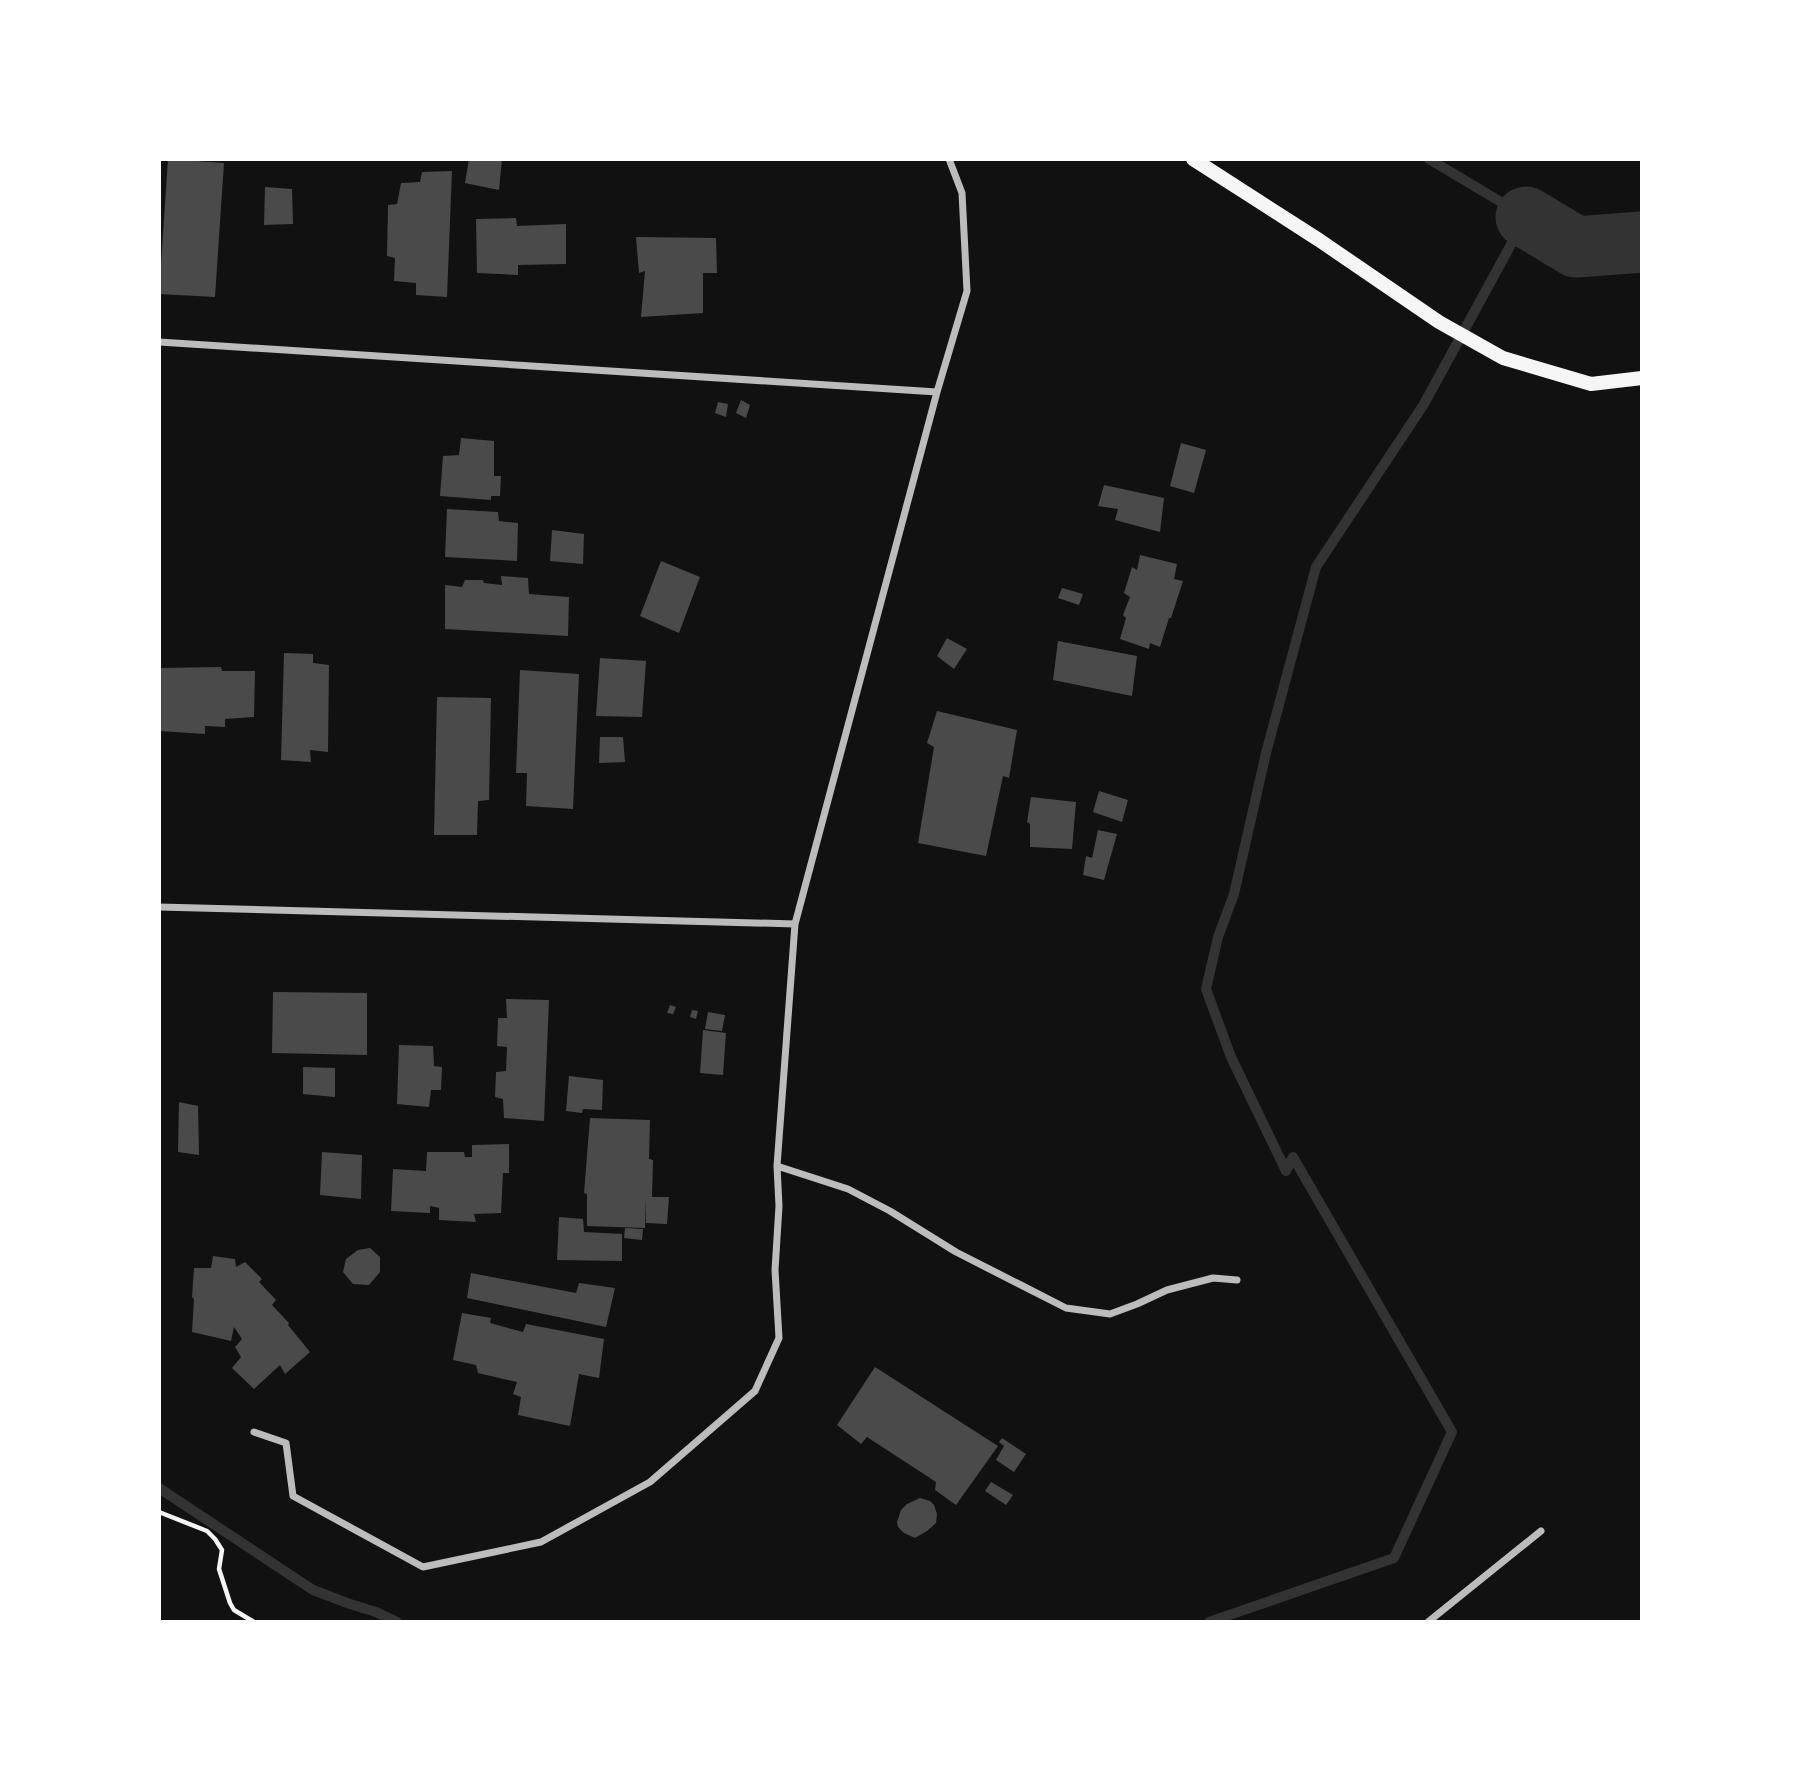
<svg xmlns="http://www.w3.org/2000/svg" width="1801" height="1781" viewBox="0 0 1801 1781" font-family="'Nunito Sans',sans-serif">
  <style>
    .lines { fill: none; stroke-linecap: round; stroke-linejoin: round }
    .stream { stroke: #333; stroke-width: 10 }
    .river { stroke: #333; stroke-width: 61 }
    .building { fill: #4a4a4a }
    .path { stroke: #f5f5f5; stroke-width: 4.5 }
    .minor { stroke: #bcbcbc; stroke-width: 7 }
    .secondary { stroke: #f5f5f5; stroke-width: 14 }
  </style>
  <rect width="100%" height="100%" fill="#111"/>
  <g class="lines">
    <path class="stream" d="M 159,1488 L 313,1590 L 350,1604 L 376,1612 L 397,1622
      M 1209,1622 L 1394,1558 L 1452,1432 L 1293,1157 L 1286,1171 L 1231,1057 L 1206,989 L 1218,937 L 1234,894 L 1266,753 L 1316,567 L 1424,404 L 1526,217 L 1429,159"/>
    <path class="river" d="M 1526,217 L 1576,247 L 1642,242"/>
  </g>
  <path class="building" d="M 168,159 L 224,163 L 215,297 L 159,294 Z
    M 469,159 L 502,159 L 499,190 L 465,183 Z
    M 452,171 L 447,297 L 416,295 L 416,283 L 394,281 L 395,258 L 387,256 L 388,205 L 397,204 L 401,183 L 420,182 L 422,172 Z
    M 265,187 L 292,189 L 293,224 L 264,225 Z
    M 516,218 L 517,226 L 566,224 L 566,264 L 518,265 L 518,275 L 477,273 L 476,219 Z
    M 636,237 L 716,238 L 717,273 L 703,273 L 703,313 L 641,317 L 645,271 L 639,273 Z
    M 741,400 L 750,405 L 746,418 L 736,413 Z
    M 718,402 L 728,404 L 726,417 L 715,413 Z
    M 461,438 L 494,441 L 494,476 L 501,476 L 500,496 L 491,496 L 491,500 L 440,496 L 443,456 L 459,455 Z
    M 1181,443 L 1206,450 L 1194,493 L 1170,486 Z
    M 1104,485 L 1164,498 L 1160,532 L 1115,520 L 1118,509 L 1098,506 Z
    M 447,509 L 498,512 L 499,521 L 518,523 L 517,561 L 445,557 Z
    M 552,530 L 584,534 L 583,564 L 550,561 Z
    M 1140,555 L 1177,564 L 1174,579 L 1183,581 L 1171,618 L 1169,618 L 1160,647 L 1150,643 L 1149,649 L 1120,639 L 1126,618 L 1123,615 L 1130,597 L 1124,593 L 1132,567 L 1137,570 Z
    M 661,561 L 700,577 L 679,633 L 640,616 Z
    M 501,576 L 528,578 L 529,594 L 569,597 L 568,636 L 445,629 L 445,585 L 462,587 L 465,580 L 483,580 L 484,583 L 502,585 Z
    M 1062,588 L 1083,594 L 1079,605 L 1058,598 Z
    M 947,638 L 967,649 L 954,669 L 937,656 Z
    M 1058,641 L 1137,656 L 1132,696 L 1053,680 Z
    M 284,653 L 313,654 L 313,663 L 329,665 L 328,752 L 310,750 L 311,762 L 281,760 Z
    M 600,658 L 646,661 L 642,717 L 596,716 Z
    M 221,667 L 222,671 L 255,671 L 254,717 L 225,719 L 225,727 L 205,726 L 205,734 L 159,731 L 159,668 Z
    M 520,670 L 579,674 L 573,809 L 526,806 L 527,773 L 516,773 Z
    M 437,697 L 491,698 L 489,800 L 478,801 L 477,835 L 434,835 Z
    M 937,711 L 1017,730 L 1009,778 L 1003,776 L 986,856 L 918,843 L 934,747 L 927,743 Z
    M 600,737 L 623,737 L 625,762 L 599,763 Z
    M 1099,791 L 1128,800 L 1122,822 L 1093,812 Z
    M 1031,797 L 1076,802 L 1072,849 L 1030,847 L 1030,824 L 1027,822 Z
    M 1098,830 L 1117,834 L 1104,880 L 1083,875 L 1086,856 L 1092,858 Z
    M 273,992 L 367,993 L 367,1055 L 272,1053 Z
    M 506,999 L 549,1000 L 544,1121 L 504,1118 L 503,1099 L 495,1097 L 496,1072 L 506,1071 L 507,1047 L 497,1046 L 498,1018 L 507,1018 Z
    M 670,1005 L 676,1007 L 673,1014 L 667,1013 Z
    M 692,1010 L 698,1011 L 696,1019 L 690,1017 Z
    M 708,1012 L 725,1015 L 722,1031 L 705,1029 Z
    M 703,1030 L 726,1033 L 723,1075 L 700,1073 Z
    M 399,1045 L 433,1046 L 434,1066 L 442,1067 L 441,1090 L 431,1090 L 429,1107 L 397,1104 Z
    M 303,1067 L 335,1068 L 335,1097 L 303,1094 Z
    M 569,1076 L 603,1080 L 602,1110 L 583,1109 L 582,1113 L 566,1111 Z
    M 179,1102 L 198,1106 L 199,1155 L 178,1152 Z
    M 590,1118 L 650,1120 L 649,1159 L 653,1160 L 652,1197 L 669,1197 L 667,1224 L 646,1223 L 646,1199 L 645,1228 L 587,1226 L 587,1194 L 584,1193 Z
    M 509,1144 L 509,1173 L 503,1173 L 501,1213 L 474,1214 L 476,1222 L 439,1220 L 439,1208 L 430,1206 L 430,1213 L 391,1211 L 393,1169 L 426,1171 L 427,1152 L 464,1152 L 465,1157 L 472,1157 L 472,1145 Z
    M 322,1152 L 362,1155 L 361,1199 L 320,1195 Z
    M 559,1217 L 583,1219 L 584,1232 L 622,1234 L 622,1261 L 557,1260 Z
    M 625,1228 L 643,1229 L 642,1240 L 624,1238 Z
    M 370,1248 L 380,1257 L 380,1272 L 369,1285 L 353,1284 L 343,1272 L 346,1259 L 358,1250 Z
    M 213,1256 L 235,1259 L 236,1267 L 245,1262 L 262,1279 L 259,1282 L 276,1300 L 272,1305 L 289,1323 L 288,1325 L 310,1352 L 285,1374 L 280,1365 L 254,1389 L 232,1368 L 241,1357 L 235,1347 L 242,1339 L 234,1327 L 231,1341 L 192,1332 L 194,1299 L 192,1297 L 194,1268 L 211,1268 Z
    M 471,1273 L 576,1293 L 579,1283 L 615,1288 L 606,1327 L 467,1298 Z
    M 462,1313 L 491,1318 L 490,1323 L 523,1332 L 526,1324 L 604,1339 L 599,1378 L 579,1374 L 570,1426 L 518,1415 L 521,1397 L 513,1394 L 517,1382 L 478,1373 L 476,1365 L 453,1360 Z
    M 875,1367 L 998,1446 L 956,1505 L 935,1490 L 936,1482 L 867,1437 L 861,1444 L 837,1425 Z
    M 1002,1438 L 1026,1454 L 1014,1472 L 996,1460 L 1004,1446 L 999,1442 Z
    M 991,1482 L 1013,1495 L 1006,1505 L 985,1491 Z
    M 920,1498 L 930,1501 L 934,1505 L 937,1514 L 936,1523 L 927,1531 L 915,1538 L 904,1533 L 898,1527 L 897,1522 L 901,1510 L 907,1504 Z"/>
  <g class="lines">
    <path class="path" d="M 159,1512 L 207,1531 L 215,1539 L 222,1550 L 219,1569 L 230,1603 L 234,1610 L 254,1622"/>
    <path class="minor" d="M 159,342 L 937,392
      M 159,907 L 795,924
      M 777,1166 L 848,1189 L 890,1211 L 956,1252 L 1066,1308 L 1110,1314 L 1137,1304 L 1167,1290 L 1213,1278 L 1237,1280
      M 254,1432 L 286,1443 L 293,1496 L 423,1567 L 541,1542 L 650,1482 L 755,1391 L 779,1338 L 775,1270 L 779,1206 L 777,1166 L 795,924 L 937,392 L 967,291 L 962,193 L 949,159
      M 1428,1622 L 1541,1531"/>
    <path class="secondary" d="M 1193,159 L 1319,240 L 1439,322 L 1503,358 L 1591,384 L 1642,378"/>
  </g>
  <rect width="1801" height="1781" fill="none" stroke="#ffffff" stroke-width="322"/>
</svg>
